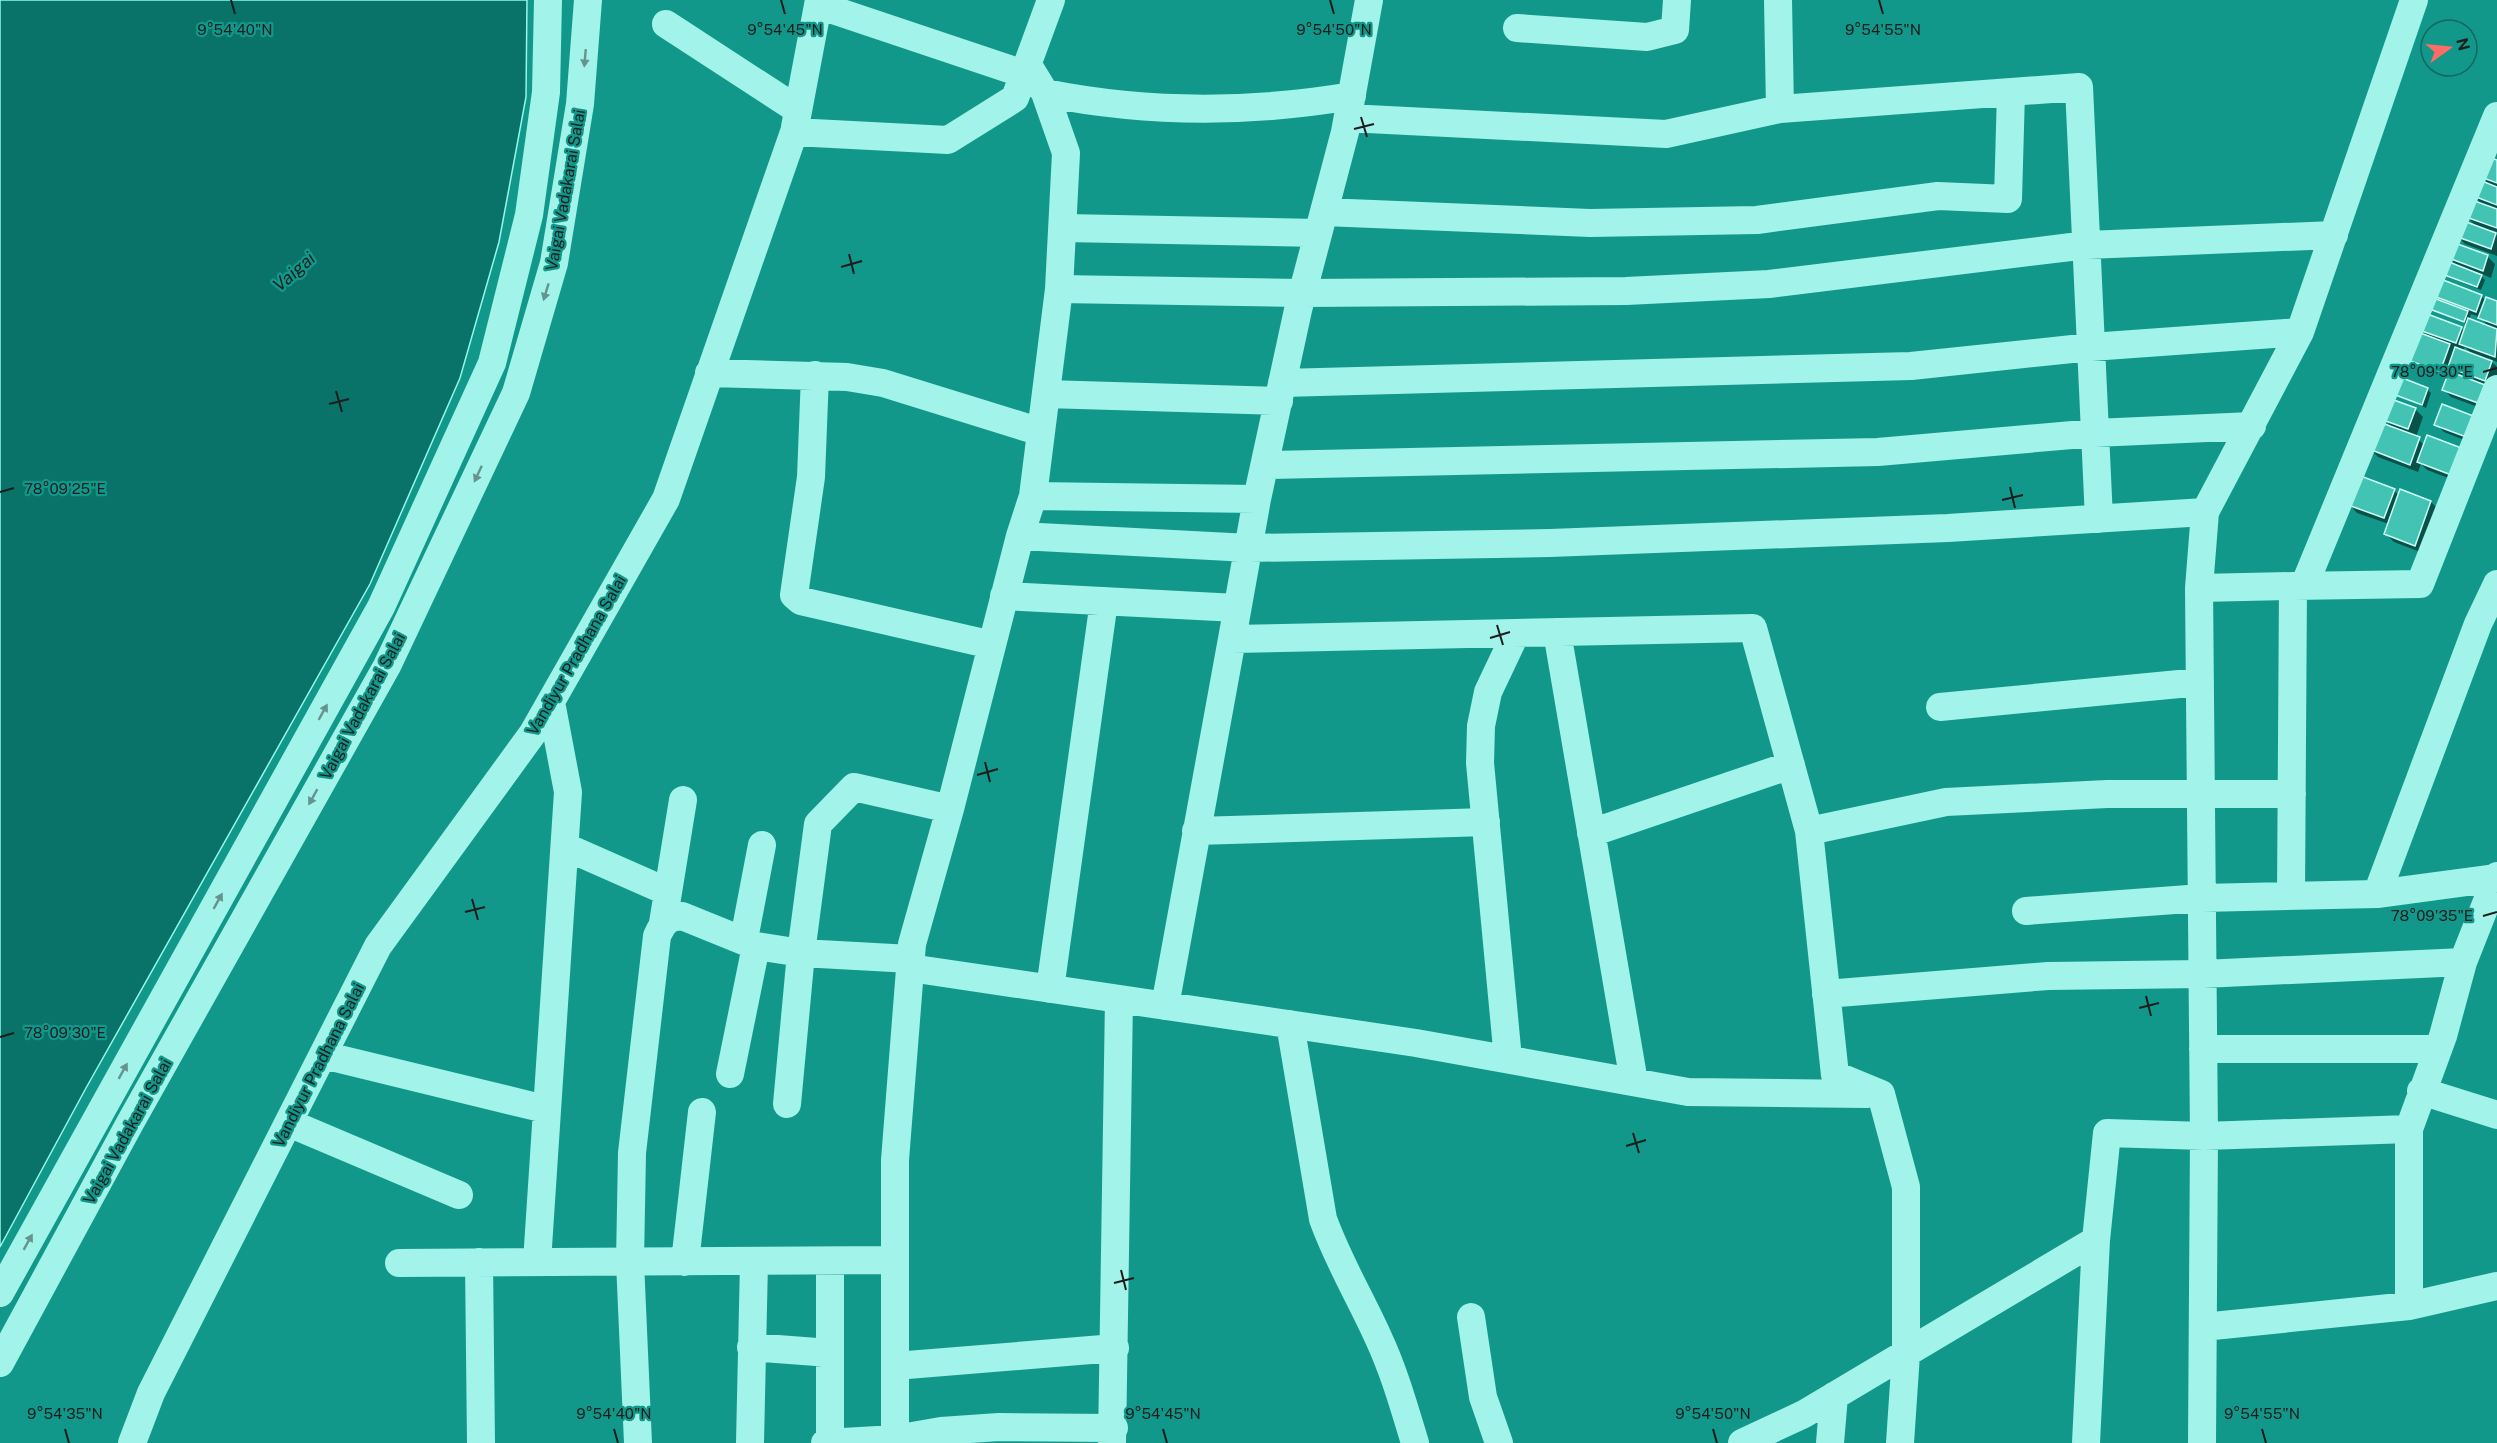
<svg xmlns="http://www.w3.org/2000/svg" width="2497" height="1443" viewBox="0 0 2497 1443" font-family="'Public Sans',sans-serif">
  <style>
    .water { fill: #0a7369; stroke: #94f7ea; stroke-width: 1.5 }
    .shadow { fill: #0007; fill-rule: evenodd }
    .building { fill: #43c3b4; stroke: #cafef7; stroke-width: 1.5 }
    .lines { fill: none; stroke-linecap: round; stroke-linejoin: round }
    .minor { stroke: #a2f4ea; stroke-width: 28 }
    .oneway { fill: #66938e }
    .ticks { fill: none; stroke: #1d1d1d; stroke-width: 2 }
    .labels { text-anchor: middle; stroke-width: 4.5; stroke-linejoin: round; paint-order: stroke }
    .street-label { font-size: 16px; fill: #1d1d1d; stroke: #11988a }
    .water-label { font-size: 18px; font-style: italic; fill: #191d1c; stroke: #11988a }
    .ticks-label { font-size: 15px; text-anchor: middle; fill: #1d1d1d; stroke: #11988a; stroke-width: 4.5; stroke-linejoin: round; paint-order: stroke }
  </style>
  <rect width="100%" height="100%" fill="#11988a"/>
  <path class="water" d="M 0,0 L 527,0 L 526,97 L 499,242 L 460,378 L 370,584 L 86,1088 L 0,1247 Z"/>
  <path class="shadow" d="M 2497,162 L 2497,232 L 2491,230 L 2497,236 L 2497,256 L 2465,244 L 2457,236 L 2478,228 L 2465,215 L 2483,205 L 2472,195 L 2490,186 L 2480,175 Z
    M 2487,256 L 2495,264 L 2491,278 L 2479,273 L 2485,280 L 2481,290 L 2445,276 L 2459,268 L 2448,257 Z
    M 2433,295 L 2481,296 L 2486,301 L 2497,302 L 2497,362 L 2488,358 L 2497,367 L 2497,377 L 2493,387 L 2481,383 L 2492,394 L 2486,410 L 2451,397 L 2443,389 L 2447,378 L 2415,366 L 2407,358 L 2426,337 L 2418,328 L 2461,328 L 2465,332 L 2468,325 L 2429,308 L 2440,302 ZM 2471,314 L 2480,317 L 2489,327 L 2469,320 ZM 2465,347 L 2472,354 L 2463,351 ZM 2452,369 L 2461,378 L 2450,373 Z
    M 2427,389 L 2431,393 L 2426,408 L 2395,394 Z
    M 2442,406 L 2477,445 L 2444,432 L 2436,424 Z
    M 2415,409 L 2423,417 L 2416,437 L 2462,483 L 2427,470 L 2421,464 L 2418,472 L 2378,457 L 2370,449 L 2394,429 L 2385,420 Z
    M 2394,490 L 2399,496 L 2401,491 L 2431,502 L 2439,510 L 2423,553 L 2394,542 L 2386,534 L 2389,524 L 2357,513 L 2349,504 Z"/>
  <path class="building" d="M 2485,156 L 2497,160 L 2497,183 L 2478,176 Z
    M 2477,179 L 2497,187 L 2497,205 L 2471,195 Z
    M 2469,199 L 2497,209 L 2497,228 L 2463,216 Z
    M 2461,220 L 2496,233 L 2491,249 L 2455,236 Z
    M 2452,242 L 2488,255 L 2483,271 L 2446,257 Z
    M 2444,260 L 2482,275 L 2477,287 L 2439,273 Z
    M 2438,278 L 2482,295 L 2476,312 L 2431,295 Z
    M 2431,297 L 2468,311 L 2464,322 L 2427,308 Z
    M 2486,297 L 2497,301 L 2497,325 L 2478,318 Z
    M 2422,312 L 2462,327 L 2456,343 L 2416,329 Z
    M 2468,318 L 2497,329 L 2495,357 L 2459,344 Z
    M 2415,331 L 2450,344 L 2440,372 L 2405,359 Z
    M 2455,347 L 2492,361 L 2485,381 L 2448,367 Z
    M 2449,371 L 2485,385 L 2478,403 L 2442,390 Z
    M 2400,377 L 2428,388 L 2422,405 L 2393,394 Z
    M 2391,399 L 2416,408 L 2408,429 L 2383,420 Z
    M 2442,404 L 2476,417 L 2469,438 L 2434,425 Z
    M 2379,422 L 2420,437 L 2410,465 L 2369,449 Z
    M 2427,435 L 2464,449 L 2454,476 L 2417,462 Z
    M 2358,475 L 2395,489 L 2384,518 L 2348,505 Z
    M 2400,489 L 2431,501 L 2415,546 L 2384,534 Z"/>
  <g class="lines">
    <path class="minor" d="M 819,0 L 818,5 L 1024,74
      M 1369,0 L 1345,132 L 1298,310 L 1257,499 L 1232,639 L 1753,628 L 1809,831 L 1835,1075 L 1881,1094 L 1906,1187 L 1906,1354 L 1900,1443
      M 1778,0 L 1780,109
      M 666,24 L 798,110
      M 1517,28 L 1647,37 L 1675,30 L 1677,0
      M 1045,93 C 1145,113 1251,113 1352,96
      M 1348,118 L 1666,134 L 1780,109 L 2079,87 L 2099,519
      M 795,127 L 818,5
      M 1324,212 L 1590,223 L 1757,220 L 1938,196 L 2008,199 L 2011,92
      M 1064,228 L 1318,233
      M 1059,289 L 1302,293 L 1626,291 L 1769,284 L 2087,245 L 2334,235
      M 709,373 L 847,377 L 883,383 L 1041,432
      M 815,375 L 811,477 L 794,595 L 801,601 L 992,645
      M 1282,383 L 1911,366 L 2091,347 L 2300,332
      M 1046,394 L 1279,401
      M 1266,465 L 1878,452 L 2095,433 L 2252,426
      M 1033,496 L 1257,499
      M 2205,512 L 2300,332 L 2414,0
      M 1020,536 L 1249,548 L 1550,543 L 1948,528 L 2205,512 L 2199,588 L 2204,1136 L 2202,1443
      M 2293,586 L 2420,584 L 2497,389
      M 2304,586 L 2497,116
      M 2199,588 L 2293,586 L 2291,896
      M 1004,596 L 1237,608
      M 1557,632 L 1634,1082
      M 1940,707 L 2200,682
      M 1196,831 L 1486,822
      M 1809,831 L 1946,802 L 2107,794 L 2292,794
      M 1591,833 L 1791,765
      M 566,847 L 668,892
      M 2377,894 L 2478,624 L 2497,584
      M 2026,911 L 2202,898 L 2377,894 L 2497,878
      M 663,923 L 683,800
      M 744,939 L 762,845
      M 910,968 L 1416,1043 L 1688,1092 L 1867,1094
      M 1050,989 L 1104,601
      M 1826,994 L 2048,976 L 2203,974 L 2463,962
      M 1165,1006 L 1232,639
      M 1290,1024 L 1323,1219 C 1338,1261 1360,1297 1378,1337 C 1394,1371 1404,1407 1415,1443
      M 2203,1049 L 2438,1049
      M 323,1055 L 545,1109
      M 1508,1059 L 1480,763 L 1481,726 L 1488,692 L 1516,633
      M 730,1074 L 756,946
      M 2421,1091 L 2497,1115
      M 787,1104 L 801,953 L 818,824 L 854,787 L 950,809
      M 289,1123 L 459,1195
      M 2409,1129 L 2409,1306 L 2497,1286
      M 479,1262 L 481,1443
      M 537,1262 L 568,792 L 551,702
      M 685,1262 L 702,1112
      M 399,1263 L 895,1260
      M 0,1293 L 381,607 L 492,363 L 529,215 L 546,92 L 548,0
      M 1471,1317 L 1483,1397 L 1499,1443
      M 2203,1327 L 2409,1306
      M 751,1347 L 830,1353
      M 0,1363 L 130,1123 L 387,666 L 516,393 L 554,263 L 580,104 L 588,0
      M 895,1366 L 1115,1348
      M 132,1443 L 151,1393 L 378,946 L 533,733 L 666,499 L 794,132 L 948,140 L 1015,98 L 1051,0
      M 638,1443 L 630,1262 L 632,1153 L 657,936 C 663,923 667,917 682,916 L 756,946 L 801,953 L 911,959
      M 750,1443 L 754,1262
      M 825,1443 L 895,1439 L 941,1431 L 999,1427 L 1114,1428
      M 830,1443 L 830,1262
      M 895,1443 L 895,1160 L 912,944 L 950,809 L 1020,536 L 1033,496 L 1059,289 L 1066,153 L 1045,93 L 1028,65
      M 1112,1443 L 1119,999
      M 1742,1443 L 1804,1414 L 2096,1240 L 2107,1133 L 2204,1136 L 2409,1129 L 2443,1036 L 2463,962 L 2497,876
      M 1830,1443 L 1834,1396
      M 2086,1443 L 2096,1240"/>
  </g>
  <defs><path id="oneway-solid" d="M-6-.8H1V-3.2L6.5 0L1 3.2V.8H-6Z" transform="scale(1.5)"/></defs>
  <g class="oneway">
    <use href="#oneway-solid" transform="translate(585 58) rotate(95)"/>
    <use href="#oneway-solid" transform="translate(546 292) rotate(107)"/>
    <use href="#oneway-solid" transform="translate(478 474) rotate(115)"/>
    <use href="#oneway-solid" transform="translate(323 712) rotate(-61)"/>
    <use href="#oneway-solid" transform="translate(313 797) rotate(119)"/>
    <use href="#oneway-solid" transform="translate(218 901) rotate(-61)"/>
    <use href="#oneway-solid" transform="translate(123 1071) rotate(-61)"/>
    <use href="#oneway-solid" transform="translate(28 1242) rotate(-61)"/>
  </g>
  <path class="ticks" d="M 231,0 L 235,14M 781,0 L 785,14M 1330,0 L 1334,14M 1879,0 L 1883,14M 1361,117 L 1367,137M 1354,129 L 1374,124M 849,254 L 854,274M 841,267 L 862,261M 2483,372 L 2497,368M 336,391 L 342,412M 329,404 L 349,399M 2010,487 L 2015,508M 0,492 L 14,488M 2002,500 L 2023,495M 1497,625 L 1503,645M 1490,638 L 1510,632M 985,762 L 990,782M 977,775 L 998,769M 472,899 L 478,920M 465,912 L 485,907M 2483,916 L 2497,912M 2146,996 L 2151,1016M 2139,1008 L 2159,1003M 0,1037 L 14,1033M 1633,1133 L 1639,1153M 1626,1146 L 1646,1140M 1121,1270 L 1126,1290M 1114,1283 L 1134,1278M 65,1429 L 69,1443M 614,1429 L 618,1443M 1163,1429 L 1167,1443M 1713,1429 L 1717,1443M 2262,1429 L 2266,1443"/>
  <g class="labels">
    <g class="street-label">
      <text transform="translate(565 190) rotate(-80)" y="6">Vaigai Vadakarai Salai</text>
      <text transform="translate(576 655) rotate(-60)" y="6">Vandiyur Pradhana Salai</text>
      <text transform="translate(362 706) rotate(-62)" y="6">Vaigai Vadakarai Salai</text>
      <text transform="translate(318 1065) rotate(-63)" y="6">Vandiyur Pradhana Salai</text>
      <text transform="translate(127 1131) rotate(-61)" y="6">Vaigai Vadakarai Salai</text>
    </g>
    <g class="water-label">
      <text transform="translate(294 272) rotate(-41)" y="6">Vaigai</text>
    </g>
  </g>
  <g class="ticks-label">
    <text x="235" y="35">9°54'40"N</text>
    <text x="785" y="35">9°54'45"N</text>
    <text x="1334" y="35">9°54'50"N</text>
    <text x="1883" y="35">9°54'55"N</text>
    <text x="2432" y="377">78°09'30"E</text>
    <text x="65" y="494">78°09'25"E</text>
    <text x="2432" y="921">78°09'35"E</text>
    <text x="65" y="1038">78°09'30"E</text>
    <text x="65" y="1419">9°54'35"N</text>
    <text x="614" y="1419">9°54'40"N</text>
    <text x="1163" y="1419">9°54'45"N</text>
    <text x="1713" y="1419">9°54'50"N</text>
    <text x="2262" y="1419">9°54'55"N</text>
  </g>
  <g transform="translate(2449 48) rotate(75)"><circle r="28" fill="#11988a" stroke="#16675e" stroke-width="1.5"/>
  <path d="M0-4.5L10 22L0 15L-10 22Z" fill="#ff6b65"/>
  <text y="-9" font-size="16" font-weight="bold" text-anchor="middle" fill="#1d1d1d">N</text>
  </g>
</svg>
